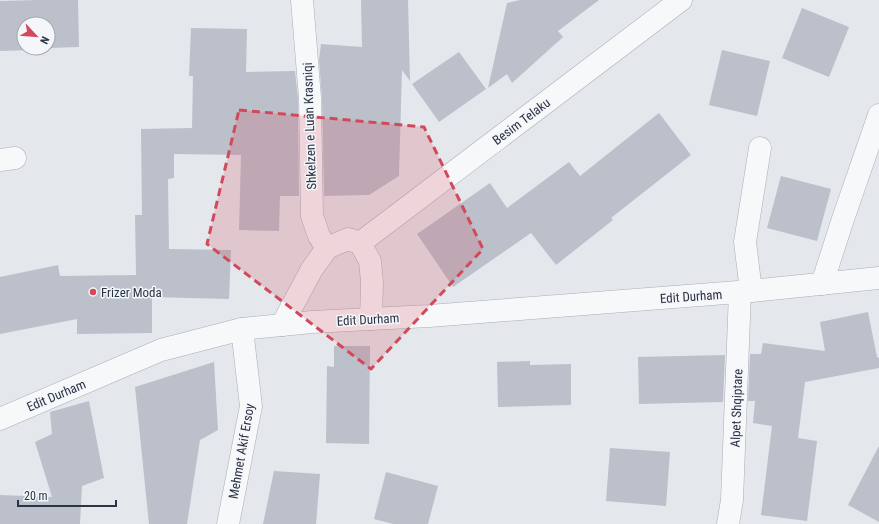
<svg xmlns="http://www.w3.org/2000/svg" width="879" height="524" viewBox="0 0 879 524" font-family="'Roboto Condensed',sans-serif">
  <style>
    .building { fill: #bbc0ca }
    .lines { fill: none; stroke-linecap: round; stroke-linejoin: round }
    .minor-casing { stroke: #a9aeb7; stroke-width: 23 }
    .tertiary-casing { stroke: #a9aeb7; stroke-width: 23 }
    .minor { stroke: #f7f8fa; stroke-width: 22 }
    .tertiary { stroke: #f7f8fa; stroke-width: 22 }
    .marked { fill: #d1495b; fill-opacity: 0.2; stroke: #d1495b; stroke-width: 3; stroke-dasharray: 8 5; stroke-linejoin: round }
    .poi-dot { fill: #d1495b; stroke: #f4f6f9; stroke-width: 1.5 }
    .labels { text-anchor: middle; stroke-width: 3; stroke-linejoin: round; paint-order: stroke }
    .street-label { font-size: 13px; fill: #2b3445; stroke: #f4f6f9 }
    .poi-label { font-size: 13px; fill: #2b3445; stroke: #f4f6f9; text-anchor: start }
  </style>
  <rect width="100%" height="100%" fill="#e4e7ec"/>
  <path class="building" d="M 38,0 L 78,0 L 79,47 L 48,48 L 48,24 L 24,24 L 24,48 L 32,48 L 30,48 L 30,50 L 0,51 L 0,1 Z
    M 361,0 L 408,0 L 410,81 L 402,70 L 399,176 L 369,195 L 324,196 L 322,98 L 319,60 L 321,44 L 362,47 Z
    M 520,0 L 599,0 L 558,31 L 563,37 L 512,83 L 507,74 L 488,88 L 507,3 Z
    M 802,8 L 849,27 L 829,77 L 782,58 Z
    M 191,28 L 247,29 L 246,72 L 295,71 L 298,99 L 299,196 L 280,196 L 279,231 L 239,230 L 241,155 L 174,154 L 174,178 L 168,179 L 169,249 L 231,250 L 229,299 L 152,297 L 152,333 L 77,334 L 77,319 L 0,334 L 0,277 L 58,265 L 60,276 L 136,275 L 135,215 L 142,215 L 141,129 L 192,128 L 193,76 L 189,76 Z
    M 722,50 L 770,61 L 757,116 L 709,105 Z
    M 459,52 L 486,89 L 439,122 L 412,84 Z
    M 659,113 L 691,155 L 611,218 L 613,220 L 556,265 L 531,233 L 453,287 L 417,234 L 490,183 L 507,208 L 569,162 L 580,176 Z
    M 781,176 L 831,189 L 817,241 L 767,228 Z
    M 868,312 L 877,357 L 879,358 L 879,368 L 805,382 L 798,438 L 817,441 L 807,521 L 761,515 L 772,426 L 753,423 L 755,401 L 748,401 L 750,354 L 761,354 L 763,343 L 825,351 L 820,322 Z
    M 334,346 L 370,346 L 369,444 L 326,443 L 327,366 L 334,367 Z
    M 725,355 L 723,402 L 639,404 L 638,357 Z
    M 530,361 L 530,365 L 571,364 L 571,405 L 498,407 L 497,362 Z
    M 214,362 L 218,430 L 200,440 L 187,524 L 149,524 L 135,387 Z
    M 89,401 L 104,478 L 82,486 L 80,524 L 0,524 L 0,495 L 52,497 L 35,442 L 52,434 L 50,412 Z
    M 879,446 L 879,522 L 848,505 Z
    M 610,448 L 670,452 L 666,506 L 606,501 Z
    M 274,471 L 320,474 L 316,524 L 263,524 Z
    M 386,472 L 438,486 L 428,524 L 393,524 L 374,519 Z"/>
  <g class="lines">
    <defs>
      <path id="minor" d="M 302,0 L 310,98 L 312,216 L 319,236 L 327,248
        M 0,160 L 15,158
        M 360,243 L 681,0
        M 822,284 L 843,219 L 879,115
        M 751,291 L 745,242 L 760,148
        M 282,325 L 312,269 L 327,248 L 348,239 L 360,243 L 370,261 L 372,282 L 371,319
        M 228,524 L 251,406 L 242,329
        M 728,524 L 732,500 L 740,292"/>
      <path id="tertiary" d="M 0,419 L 161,350 L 242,329 L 312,322 L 429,316 L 751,291 L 879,278"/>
    </defs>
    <use href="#minor" class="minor-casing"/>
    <use href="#tertiary" class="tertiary-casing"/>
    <use href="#minor" class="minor"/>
    <use href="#tertiary" class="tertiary"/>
  </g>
  <path class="marked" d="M 239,110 L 424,127 L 483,249 L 371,369 L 207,244 Z"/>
  <circle class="poi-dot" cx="93" cy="292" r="4"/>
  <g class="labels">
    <g class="street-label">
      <text transform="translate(521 121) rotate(-37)" y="5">Besim Telaku</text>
      <text transform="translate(309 126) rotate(-92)" y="5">Shkelzen e Luan Krasniqi</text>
      <text transform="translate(691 296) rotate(-4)" y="5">Edit Durham</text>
      <text transform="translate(368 319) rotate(-3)" y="5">Edit Durham</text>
      <text transform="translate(56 395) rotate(-23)" y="5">Edit Durham</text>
      <text transform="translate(736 408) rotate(-88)" y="5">Alpet Shqiptare</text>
      <text transform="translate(241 451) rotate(-80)" y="5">Mehmet Akif Ersoy</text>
    </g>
    <g class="poi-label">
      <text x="101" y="297">Frizer Moda</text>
    </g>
  </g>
  <g transform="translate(36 36) rotate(116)"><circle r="19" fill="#f4f6f9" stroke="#a4a8b1"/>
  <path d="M0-3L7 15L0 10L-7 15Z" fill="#d1495b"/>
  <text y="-6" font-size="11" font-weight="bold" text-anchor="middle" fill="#2b3445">N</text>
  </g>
  <path d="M18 500v6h98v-6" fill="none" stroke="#2b3445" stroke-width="2"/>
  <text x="24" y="500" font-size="12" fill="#2b3445" stroke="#f4f6f9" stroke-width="3" paint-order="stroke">20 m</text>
</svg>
